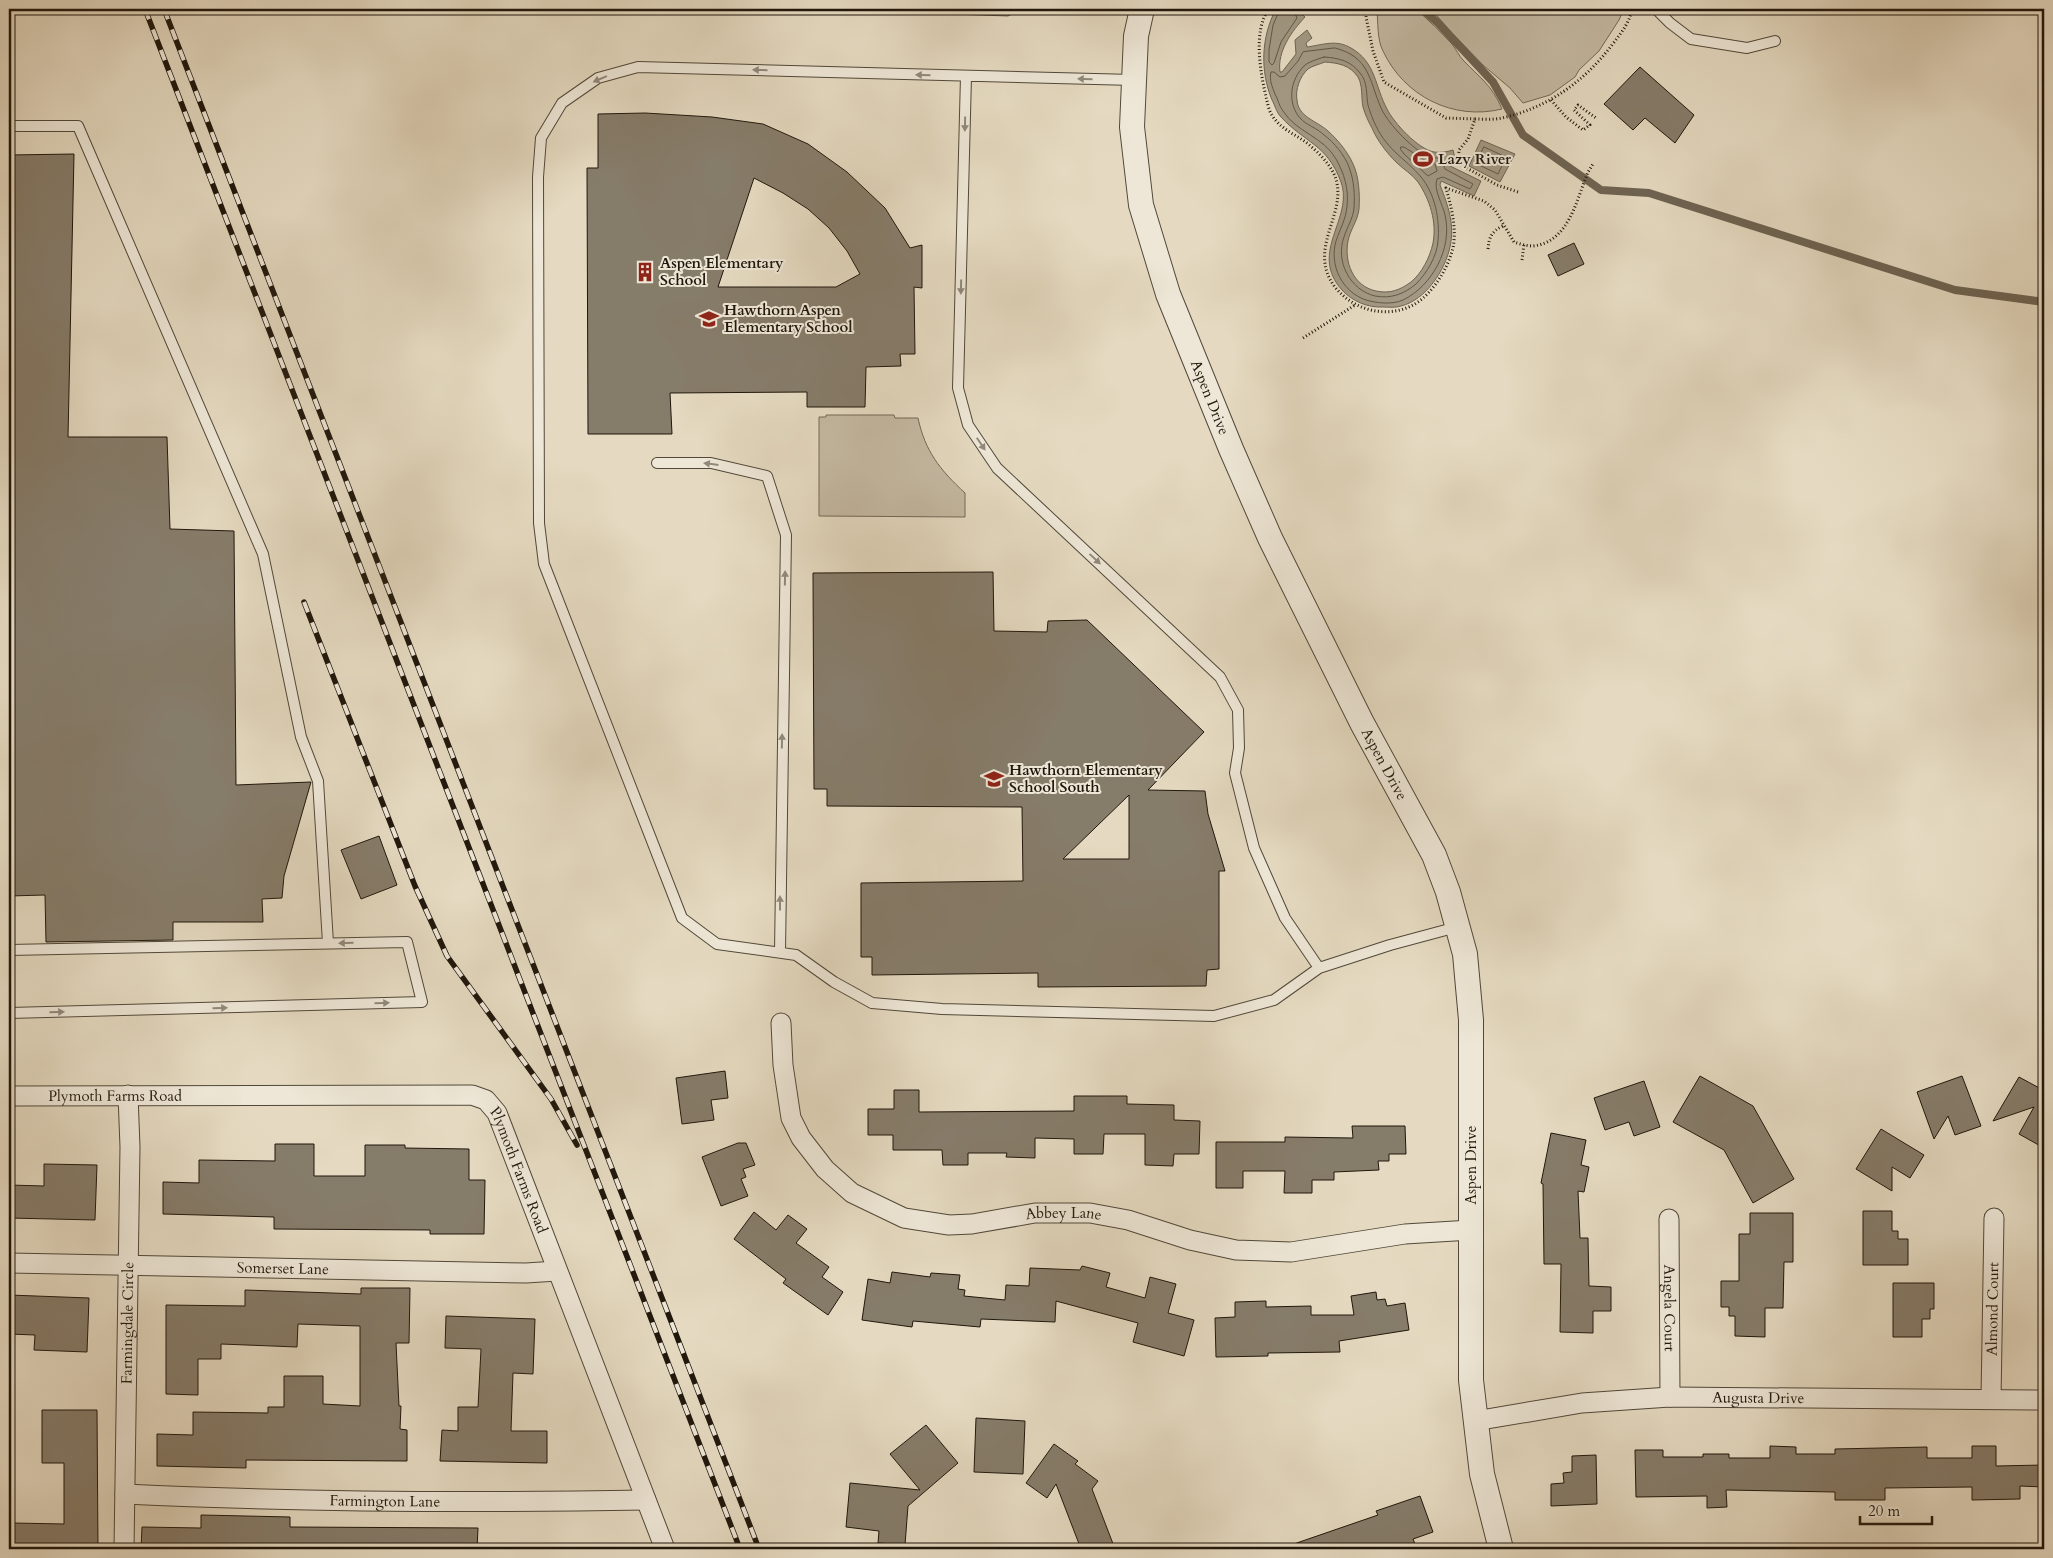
<svg xmlns="http://www.w3.org/2000/svg" width="2053" height="1558" viewBox="0 0 2053 1558" font-family="Cardo,serif">
  <style>
    .green { fill: #c4b9a2; stroke: #726857 }
    .water { fill: #a29883; stroke: #6e6453; fill-rule: evenodd }
    .lines { fill: none; stroke-linecap: round; stroke-linejoin: round }
    .shore { stroke: #615848; stroke-width: 1 }
    .stream { stroke: #6e6453; stroke-width: 8 }
    .building { fill: #867c6a; stroke: #20170c; fill-rule: evenodd }
    .service-casing { stroke: #514839; stroke-width: 12 }
    .minor-casing { stroke: #514839; stroke-width: 21 }
    .tertiary-casing { stroke: #514839; stroke-width: 26 }
    .path { stroke: #20170c; stroke-width: 3; stroke-dasharray: 1 2.5; stroke-linecap: butt }
    .service { stroke: #eee7d7; stroke-width: 10 }
    .minor { stroke: #eee7d7; stroke-width: 19 }
    .tertiary { stroke: #eee7d7; stroke-width: 24 }
    .rail-casing { stroke: #20170c; stroke-width: 5.5 }
    .rail { stroke: #eee7d7; stroke-width: 4; stroke-dasharray: 11; stroke-linecap: butt }
    .oneway { fill: #91897c }
    .labels { text-anchor: middle; stroke-width: 4; stroke-linejoin: round; paint-order: stroke }
    .poi-label { font-size: 15px; font-weight: bold; fill: #20170c; stroke: #eee7d7; text-anchor: start }
    .street-label { font-size: 15px; fill: #20170c; stroke: #eee7d7 }
  </style>
  <rect width="100%" height="100%" fill="#e5dac1"/>
  <filter id="stains"><feTurbulence type="fractalNoise" baseFrequency=".004" numOctaves="4"/><feColorMatrix values="0 0 0 0 .2 0 0 0 0 .09 0 0 0 0 .02 0 0 0 .5 -.17"/></filter>
  <radialGradient id="worn" r=".72"><stop offset=".6" stop-color="#630" stop-opacity="0"/><stop offset="1" stop-color="#630" stop-opacity=".3"/></radialGradient>
  <path class="green" d="M 1377,9 L 1416,9 C 1428,20 1441,32 1452,44 C 1456,49 1459,56 1463,60 C 1480,78 1492,85 1502,109 C 1453,121 1404,96 1383,51 C 1377,40 1378,21 1377,9 Z
    M 1431,9 L 1624,9 L 1619,20 L 1599,51 L 1579,70 L 1575,77 L 1550,95 L 1523,103 L 1510,88 L 1483,65 L 1452,33 Z
    M 826,415 L 894,415 L 895,418 L 918,418 C 925,451 940,470 965,493 L 965,517 L 819,516 L 819,417 L 826,417 Z"/>
  <path class="water" d="M 938,9 L 1022,9 L 1008,16 L 951,14 Z
    M 1276,9 L 1296,9 L 1305,17 C 1292,31 1277,51 1280,72 L 1282,72 L 1296,54 L 1295,40 L 1307,30 L 1312,38 L 1306,43 L 1307,47 C 1322,45 1336,39 1351,48 C 1376,62 1375,87 1387,109 C 1394,123 1418,149 1434,152 C 1441,153 1446,152 1453,150 L 1455,158 L 1447,162 L 1448,165 L 1481,181 L 1474,196 L 1441,181 L 1440,185 C 1448,205 1455,225 1450,247 C 1445,270 1426,300 1401,306 C 1396,308 1388,307 1383,307 C 1368,308 1352,301 1342,290 C 1308,252 1354,219 1341,182 C 1327,144 1305,143 1281,117 C 1276,112 1275,105 1272,100 C 1260,71 1261,37 1276,9 ZM 1325,62 C 1338,63 1350,65 1358,77 C 1363,86 1361,97 1363,107 C 1365,114 1368,121 1372,128 C 1377,140 1386,152 1396,162 C 1403,169 1412,174 1418,182 C 1430,200 1437,222 1433,243 C 1430,257 1422,273 1411,282 C 1400,290 1390,294 1376,291 C 1353,286 1344,262 1348,241 C 1350,230 1358,220 1359,209 C 1360,195 1359,176 1353,164 C 1348,152 1337,139 1328,131 C 1317,121 1298,117 1297,100 C 1295,90 1300,76 1308,69 C 1312,66 1320,64 1325,62 Z
    M 1481,140 L 1515,154 L 1500,182 L 1469,166 Z"/>
  <g class="lines">
    <path class="shore" d="M 951,9 L 1006,11 L 1010,9
      M 1280,9 L 1273,25 L 1269,50 L 1269,62 L 1272,65 L 1274,63 L 1281,42 L 1297,18 L 1293,9
      M 1335,48 C 1370,57 1369,80 1381,108 C 1389,125 1413,150 1430,157 C 1433,158 1438,158 1441,158 L 1445,169 L 1473,184 L 1470,189 L 1443,177 L 1437,179 C 1433,189 1443,205 1445,215 C 1453,248 1432,286 1403,300 C 1392,305 1376,303 1366,300 C 1342,292 1329,265 1336,241 C 1340,229 1346,219 1347,206 C 1349,189 1344,173 1336,159 C 1324,137 1296,132 1283,111 C 1279,106 1278,99 1275,94 C 1272,86 1269,80 1271,72 L 1274,72 L 1280,77 L 1285,76 L 1298,61 L 1303,52 Z
      M 1324,57 C 1339,58 1351,61 1360,73 C 1368,82 1366,95 1368,105 C 1370,112 1373,120 1376,126 C 1388,151 1405,158 1421,177 C 1435,194 1440,219 1438,241 C 1437,256 1427,273 1416,284 C 1404,294 1391,299 1375,296 C 1350,290 1335,261 1344,237 C 1347,227 1353,219 1354,208 C 1355,195 1354,180 1349,167 C 1345,156 1334,142 1324,135 C 1317,128 1306,125 1300,118 C 1287,103 1290,80 1304,66 C 1308,62 1318,59 1324,57 Z
      M 1401,147 L 1404,147 L 1426,161 L 1435,164 L 1437,171 L 1428,176 L 1404,154 L 1401,150 Z
      M 1484,147 L 1506,157 L 1498,174 L 1477,164 Z"/>
    <path class="stream" d="M 1422,9 L 1438,23 L 1493,82 L 1523,135 L 1601,190 L 1649,193 L 1955,290 L 2044,302"/>
  </g>
  <path class="building" d="M 1640,67 L 1694,115 L 1675,143 L 1645,118 L 1633,130 L 1604,104 Z
    M 645,113 L 712,117 L 763,124 L 808,144 L 847,172 L 885,208 L 910,248 L 922,245 L 922,288 L 914,287 L 915,354 L 900,354 L 901,366 L 866,367 L 865,407 L 807,407 L 807,392 L 670,393 L 672,434 L 588,434 L 587,168 L 598,168 L 598,114 ZM 754,178 L 783,193 L 808,209 L 829,228 L 847,251 L 860,274 L 836,287 L 718,287 Z
    M 74,154 L 68,437 L 167,437 L 170,529 L 234,531 L 236,785 L 311,782 L 284,876 L 282,898 L 262,899 L 263,922 L 173,922 L 173,940 L 46,942 L 45,895 L 9,896 L 9,155 Z
    M 1574,243 L 1584,264 L 1558,276 L 1548,255 Z
    M 993,572 L 994,631 L 1047,632 L 1048,621 L 1087,620 L 1204,732 L 1148,790 L 1205,791 L 1208,814 L 1225,871 L 1219,871 L 1219,969 L 1207,970 L 1206,986 L 1038,987 L 1038,973 L 872,975 L 872,957 L 861,957 L 861,883 L 1023,881 L 1022,807 L 827,806 L 827,789 L 814,789 L 813,573 ZM 1129,795 L 1129,859 L 1063,859 Z
    M 379,836 L 397,885 L 361,899 L 341,850 Z
    M 725,1071 L 728,1098 L 711,1100 L 714,1120 L 682,1124 L 676,1078 Z
    M 1700,1076 L 1753,1106 L 1794,1179 L 1753,1203 L 1724,1150 L 1673,1122 Z
    M 1962,1076 L 1981,1126 L 1955,1135 L 1948,1116 L 1934,1139 L 1917,1092 Z
    M 2019,1077 L 2043,1090 L 2044,1088 L 2044,1148 L 2019,1134 L 2034,1107 L 1993,1121 Z
    M 1644,1081 L 1660,1127 L 1634,1136 L 1629,1122 L 1605,1130 L 1594,1098 Z
    M 894,1090 L 919,1090 L 919,1112 L 1074,1111 L 1074,1096 L 1127,1096 L 1127,1104 L 1174,1105 L 1174,1120 L 1200,1121 L 1199,1154 L 1174,1154 L 1173,1166 L 1145,1165 L 1145,1134 L 1104,1134 L 1103,1154 L 1074,1154 L 1074,1139 L 1035,1138 L 1035,1158 L 1006,1157 L 1007,1153 L 968,1153 L 968,1165 L 943,1165 L 942,1150 L 893,1150 L 893,1135 L 868,1135 L 868,1109 L 894,1109 Z
    M 1352,1126 L 1405,1126 L 1406,1154 L 1389,1154 L 1389,1161 L 1378,1161 L 1379,1170 L 1334,1172 L 1334,1180 L 1312,1180 L 1312,1193 L 1284,1193 L 1285,1171 L 1243,1171 L 1243,1188 L 1216,1188 L 1216,1142 L 1285,1142 L 1285,1137 L 1353,1138 Z
    M 1881,1129 L 1924,1155 L 1910,1178 L 1892,1167 L 1892,1191 L 1856,1169 Z
    M 1551,1133 L 1586,1140 L 1581,1165 L 1589,1167 L 1584,1192 L 1578,1191 L 1580,1238 L 1588,1238 L 1589,1286 L 1611,1287 L 1611,1311 L 1593,1311 L 1593,1333 L 1560,1332 L 1561,1264 L 1544,1264 L 1543,1184 L 1541,1183 Z
    M 738,1143 L 746,1143 L 755,1165 L 743,1169 L 746,1177 L 741,1179 L 748,1196 L 721,1206 L 702,1157 Z
    M 275,1144 L 314,1144 L 314,1176 L 365,1176 L 365,1145 L 405,1145 L 405,1148 L 469,1149 L 469,1180 L 485,1180 L 484,1234 L 430,1234 L 430,1230 L 274,1229 L 274,1217 L 163,1214 L 163,1182 L 199,1183 L 199,1160 L 275,1161 Z
    M 44,1164 L 97,1165 L 95,1220 L 9,1218 L 9,1185 L 44,1186 Z
    M 1863,1211 L 1892,1211 L 1892,1231 L 1898,1231 L 1898,1239 L 1908,1239 L 1908,1265 L 1863,1265 Z
    M 754,1212 L 776,1230 L 788,1215 L 807,1229 L 796,1243 L 829,1267 L 822,1277 L 843,1292 L 828,1315 L 783,1283 L 786,1279 L 734,1239 Z
    M 1750,1213 L 1793,1213 L 1793,1262 L 1784,1262 L 1783,1308 L 1765,1308 L 1765,1337 L 1735,1336 L 1735,1316 L 1729,1316 L 1729,1307 L 1721,1307 L 1721,1281 L 1739,1281 L 1739,1234 L 1750,1234 Z
    M 1082,1266 L 1110,1273 L 1106,1287 L 1145,1298 L 1150,1277 L 1176,1284 L 1168,1313 L 1194,1320 L 1184,1356 L 1133,1342 L 1138,1323 L 1056,1301 L 1055,1322 L 981,1319 L 980,1327 L 913,1321 L 912,1327 L 862,1320 L 868,1279 L 890,1283 L 892,1272 L 930,1277 L 931,1273 L 960,1275 L 958,1289 L 965,1290 L 964,1296 L 1005,1300 L 1006,1285 L 1029,1286 L 1030,1268 L 1080,1270 Z
    M 1893,1283 L 1934,1283 L 1934,1309 L 1930,1309 L 1930,1319 L 1922,1319 L 1922,1337 L 1893,1337 Z
    M 361,1288 L 410,1288 L 409,1343 L 396,1343 L 399,1406 L 401,1406 L 400,1429 L 407,1430 L 407,1461 L 246,1460 L 246,1468 L 157,1466 L 157,1434 L 193,1435 L 193,1412 L 268,1413 L 268,1407 L 284,1407 L 284,1376 L 323,1376 L 323,1404 L 360,1406 L 360,1326 L 298,1324 L 297,1347 L 221,1344 L 221,1359 L 198,1359 L 198,1395 L 166,1394 L 166,1305 L 245,1306 L 245,1290 L 361,1294 Z
    M 1376,1292 L 1377,1300 L 1385,1299 L 1387,1306 L 1405,1303 L 1409,1330 L 1339,1341 L 1340,1352 L 1268,1353 L 1268,1356 L 1216,1357 L 1215,1318 L 1235,1317 L 1235,1302 L 1266,1301 L 1266,1307 L 1311,1306 L 1311,1315 L 1354,1315 L 1351,1296 Z
    M 9,1295 L 89,1298 L 87,1352 L 34,1350 L 35,1335 L 9,1334 Z
    M 446,1316 L 535,1319 L 533,1374 L 513,1373 L 511,1431 L 547,1431 L 547,1463 L 440,1461 L 442,1430 L 458,1431 L 458,1407 L 478,1407 L 481,1349 L 445,1348 Z
    M 42,1410 L 97,1410 L 98,1549 L 12,1549 L 13,1523 L 64,1524 L 64,1463 L 42,1463 Z
    M 976,1418 L 1025,1421 L 1023,1474 L 974,1472 Z
    M 926,1425 L 958,1463 L 908,1506 L 905,1545 L 878,1543 L 879,1531 L 846,1527 L 850,1483 L 920,1490 L 890,1454 Z
    M 1054,1444 L 1078,1461 L 1075,1464 L 1098,1481 L 1092,1489 L 1115,1549 L 1081,1549 L 1056,1484 L 1047,1498 L 1026,1483 Z
    M 1770,1446 L 1796,1447 L 1796,1454 L 1835,1454 L 1835,1449 L 1927,1447 L 1927,1458 L 1972,1458 L 1972,1446 L 1996,1446 L 1996,1466 L 2044,1465 L 2044,1487 L 2020,1486 L 2020,1499 L 1972,1500 L 1972,1487 L 1885,1488 L 1885,1500 L 1835,1500 L 1835,1492 L 1726,1490 L 1727,1507 L 1707,1508 L 1707,1496 L 1636,1497 L 1635,1450 L 1663,1450 L 1663,1457 L 1703,1457 L 1703,1454 L 1729,1454 L 1729,1458 L 1770,1458 Z
    M 1596,1455 L 1597,1504 L 1551,1506 L 1551,1484 L 1564,1483 L 1563,1473 L 1572,1472 L 1572,1456 Z
    M 1420,1496 L 1433,1532 L 1413,1539 L 1417,1549 L 1289,1549 L 1288,1546 L 1378,1515 L 1376,1511 Z
    M 201,1515 L 290,1517 L 290,1527 L 478,1528 L 477,1549 L 236,1549 L 216,1547 L 141,1549 L 142,1527 L 201,1528 Z"/>
  <g class="lines">
    <defs>
      <path id="service" d="M 1656,9 L 1670,23 L 1691,39 L 1747,48 L 1775,41
        M 966,76 L 958,388 L 968,425 L 997,468 L 1220,677 L 1238,710 L 1239,748 L 1235,773 L 1254,848 L 1285,918 L 1319,968
        M 1134,80 L 638,67 L 598,78 L 562,103 L 541,138 L 538,177 L 539,523 L 544,564 L 682,918 L 717,944 L 796,955 L 834,982 L 872,1003 L 942,1009 L 1214,1016 L 1274,1000 L 1319,968 L 1390,945 L 1457,927
        M 9,126 L 78,126 L 263,554 L 301,737 L 318,781 L 328,943
        M 657,463 L 711,463 L 767,476 L 786,535 L 780,952
        M 9,950 L 407,942 L 422,1002 L 9,1013"/>
      <g id="minor">
        <path id="s1" d="M 781,1023 L 783,1065 L 791,1118 L 801,1138 L 825,1169 L 852,1193 L 904,1218 L 949,1225 L 972,1224 L 1035,1213 L 1090,1213 L 1128,1220 L 1190,1240 L 1236,1250 L 1291,1252 L 1405,1234 L 1471,1230"/>
        <path id="s2" d="M 9,1096 L 472,1095 L 486,1100 L 497,1113 L 665,1549"/>
        <path id="s3" d="M 1669,1219 L 1670,1397"/>
        <path id="s4" d="M 9,1263 L 526,1273 L 557,1271"/>
        <path id="s5" d="M 1991,1399 L 1994,1218"/>
        <path id="s6" d="M 1475,1421 L 1582,1403 L 1670,1397 L 2044,1400"/>
        <path id="s7" d="M 125,1494 C 299,1502 472,1503 646,1500"/>
        <path id="s8" d="M 124,1549 L 130,1147 L 128,1095"/>
      </g>
      <g id="tertiary">
        <path id="s9" d="M 1142,9 L 1136,36 L 1132,127 L 1141,205 L 1168,294 L 1231,449 L 1270,538 L 1362,723 L 1434,855 L 1448,892 L 1465,954 L 1471,1020 L 1471,1380 L 1482,1474 L 1501,1549"/>
      </g>
    </defs>
    <use href="#service" class="service-casing"/>
    <use href="#minor" class="minor-casing"/>
    <use href="#tertiary" class="tertiary-casing"/>
    <path class="path" d="M 1269,9 C 1252,31 1261,76 1267,101 C 1268,105 1269,111 1272,115 C 1280,129 1295,134 1307,143 C 1318,152 1328,162 1334,174 C 1351,212 1305,247 1335,287 C 1355,313 1395,321 1422,299 C 1437,286 1448,267 1453,248 C 1457,228 1451,206 1446,188 L 1484,201 L 1495,210 L 1514,242 C 1520,244 1527,246 1533,246 C 1569,242 1576,201 1588,172 L 1593,164
      M 1367,9 L 1366,17 L 1373,51 L 1384,82 L 1446,118 L 1475,119
      M 1551,100 L 1566,117 L 1583,130 L 1590,125 L 1574,110 L 1578,105 L 1596,118
      M 1518,192 L 1497,185 L 1458,163 L 1459,150 L 1468,139 L 1475,119 C 1483,119 1493,120 1502,118 C 1547,108 1584,82 1612,45 C 1621,33 1629,24 1632,9
      M 1488,249 C 1489,237 1492,231 1503,226
      M 1522,260 L 1524,244
      M 1303,338 L 1355,305"/>
    <use href="#service" class="service"/>
    <use href="#minor" class="minor"/>
    <use href="#tertiary" class="tertiary"/>
    <defs>
      <path id="rail" d="M 145,9 L 740,1549
        M 164,9 L 759,1549
        M 304,602 L 415,886 L 447,956 L 551,1099 L 577,1145"/>
    </defs>
    <use href="#rail" class="rail-casing"/>
    <use href="#rail" class="rail"/>
  </g>
  <defs><path id="oneway-solid" d="M-6-.8H1V-3.2L6.5 0L1 3.2V.8H-6Z" transform="scale(1.25)"/></defs>
  <g class="oneway">
    <use href="#oneway-solid" transform="translate(760 70) rotate(-179)"/>
    <use href="#oneway-solid" transform="translate(923 75) rotate(-179)"/>
    <use href="#oneway-solid" transform="translate(600 79) rotate(157)"/>
    <use href="#oneway-solid" transform="translate(1085 79) rotate(-179)"/>
    <use href="#oneway-solid" transform="translate(965 124) rotate(91)"/>
    <use href="#oneway-solid" transform="translate(961 287) rotate(91)"/>
    <use href="#oneway-solid" transform="translate(981 444) rotate(56)"/>
    <use href="#oneway-solid" transform="translate(711 464) rotate(-173)"/>
    <use href="#oneway-solid" transform="translate(1095 559) rotate(43)"/>
    <use href="#oneway-solid" transform="translate(785 578) rotate(-89)"/>
    <use href="#oneway-solid" transform="translate(782 741) rotate(-89)"/>
    <use href="#oneway-solid" transform="translate(780 903) rotate(-90)"/>
    <use href="#oneway-solid" transform="translate(346 943) rotate(179)"/>
    <use href="#oneway-solid" transform="translate(382 1003) rotate(-2)"/>
    <use href="#oneway-solid" transform="translate(220 1008) rotate(-2)"/>
    <use href="#oneway-solid" transform="translate(57 1012) rotate(-2)"/>
  </g>
  <defs>
    <symbol id="stadium-bare" viewBox="-9 -9 18 18"><path d="M0-5a6.5 5 0 1 0 0 10a6.5 5 0 1 0 0-10ZM-3.5-1.8h7v3.6h-7Z" fill="#8f2418" stroke="#eee7d7" stroke-width="2.5" paint-order="stroke"/></symbol>
    <symbol id="building-bare" viewBox="-9 -9 18 18"><path d="M-4-6H4V6H1V3H-1V6H-4ZM-2.5-4.3h1.7v1.8h-1.7ZM.8-4.3h1.7v1.8H.8ZM-2.5-1h1.7V.8h-1.7ZM.8-1h1.7V.8H.8Z" fill="#8f2418" stroke="#eee7d7" stroke-width="2.5" paint-order="stroke"/></symbol>
    <symbol id="school-bare" viewBox="-9 -9 18 18"><path d="M0-5L7-2L0 1L-7-2ZM-4 1L0 2.5L4 1V4Q0 6-4 4Z" fill="#8f2418" stroke="#eee7d7" stroke-width="2.5" paint-order="stroke"/></symbol>
  </defs>
  <g fill-rule="evenodd">
    <use href="#stadium-bare" x="1409" y="145" width="28" height="28"/>
    <use href="#building-bare" x="631" y="258" width="28" height="28"/>
    <use href="#school-bare" x="695" y="305" width="28" height="28"/>
    <use href="#school-bare" x="980" y="765" width="28" height="28"/>
  </g>
  <g class="labels">
    <g class="poi-label">
      <text x="1438" y="164">Lazy River</text>
      <text x="660" y="268">Aspen Elementary<tspan x="660" dy="17">School</tspan></text>
      <text x="724" y="315">Hawthorn Aspen<tspan x="724" dy="17">Elementary School</tspan></text>
      <text x="1009" y="775">Hawthorn Elementary<tspan x="1009" dy="17">School South</tspan></text>
    </g>
    <g class="street-label">
      <text dy="5" stroke="none"><textPath href="#s9" startOffset="402">Aspen Drive</textPath></text>
      <text dy="5" stroke="none"><textPath href="#s9" startOffset="808">Aspen Drive</textPath></text>
      <text dy="5" stroke="none"><textPath href="#s2" startOffset="106">Plymoth Farms Road</textPath></text>
      <text transform="translate(1471 1165) rotate(-90)" y="5">Aspen Drive</text>
      <text dy="5" stroke="none"><textPath href="#s2" startOffset="556">Plymoth Farms Road</textPath></text>
      <text dy="5" stroke="none"><textPath href="#s1" startOffset="412">Abbey Lane</textPath></text>
      <text dy="5" stroke="none"><textPath href="#s4" startOffset="274">Somerset Lane</textPath></text>
      <text dy="5" stroke="none"><textPath href="#s3" startOffset="89">Angela Court</textPath></text>
      <text dy="5" stroke="none"><textPath href="#s5" startOffset="90">Almond Court</textPath></text>
      <text dy="5" stroke="none"><textPath href="#s8" startOffset="226">Farmingdale Circle</textPath></text>
      <text dy="5" stroke="none"><textPath href="#s6" startOffset="285">Augusta Drive</textPath></text>
      <text dy="5" stroke="none"><textPath href="#s7" startOffset="260">Farmington Lane</textPath></text>
    </g>
  </g>
  <rect width="2053" height="1558" fill="none" stroke="#e5dac1" stroke-width="30"/>
  <rect x="10" y="10" width="2033" height="1538" fill="none" stroke="#20170c" stroke-width="2.5"/>
  <rect x="15" y="15" width="2023" height="1528" fill="none" stroke="#20170c"/>
  <path d="M1860 1516v8h72v-8" fill="none" stroke="#20170c" stroke-width="2.5"/>
  <text x="1868" y="1516" font-size="15" fill="#20170c" stroke="#eee7d7" stroke-width="4" paint-order="stroke">20 m</text>
  <rect width="100%" height="100%" filter="url(#stains)"/>
  <rect width="100%" height="100%" fill="url(#worn)"/>
</svg>
